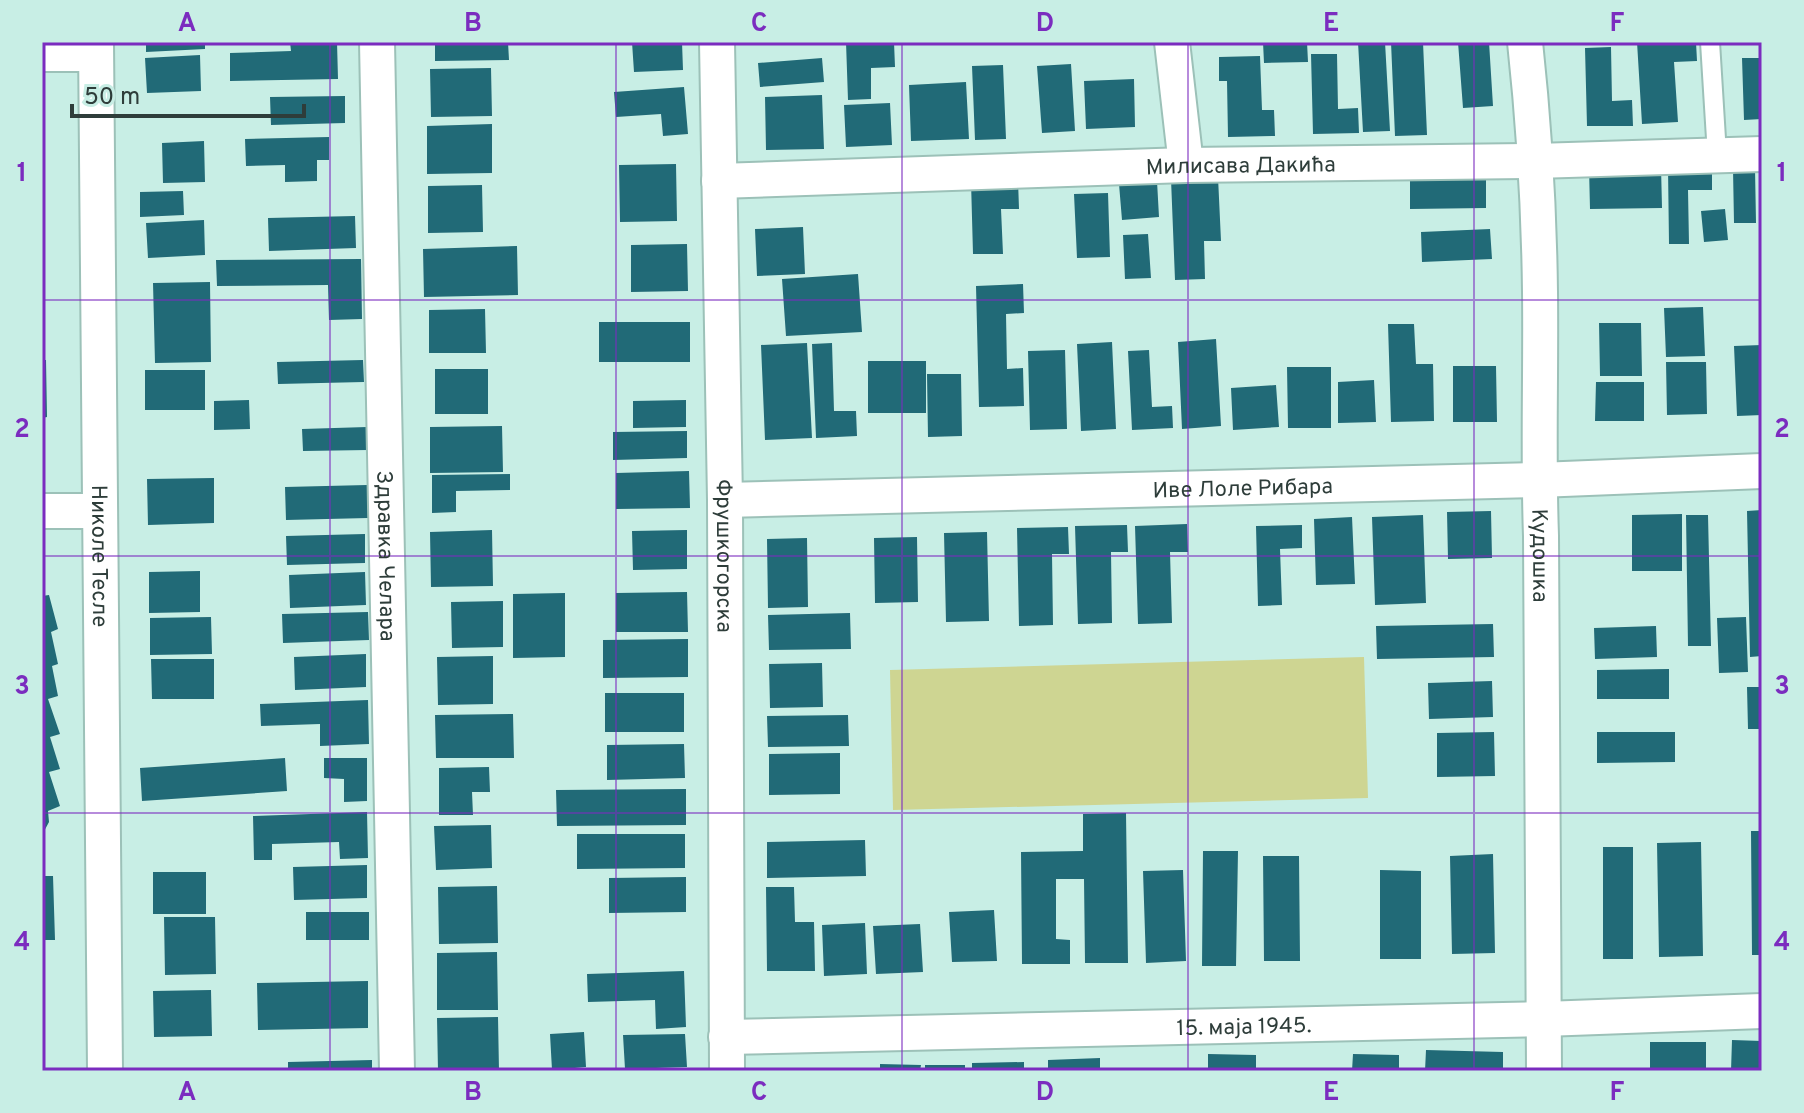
<svg xmlns="http://www.w3.org/2000/svg" width="1804" height="1113" viewBox="0 0 1804 1113" font-family="Overpass,sans-serif">
  <style>
    .green { fill: #ced592 }
    .building { fill: #216a77 }
    .lines { fill: none; stroke-linecap: round; stroke-linejoin: round }
    .lane-casing { stroke: #9cc1b8; stroke-width: 22 }
    .street-casing { stroke: #9cc1b8; stroke-width: 38 }
    .lane { stroke: #fff; stroke-width: 18 }
    .street { stroke: #fff; stroke-width: 34 }
    .grid { fill: none; stroke: #7b2cbf; stroke-width: 2; stroke-opacity: 0.55 }
    .labels { text-anchor: middle; stroke-width: 8; stroke-linejoin: round; paint-order: stroke }
    .street-label { font-size: 22px; fill: #2e3d3a; stroke: #c8eee5 }
    .neatline { fill: none; stroke: #7b2cbf; stroke-width: 3 }
    .grid-label { font-size: 26px; text-anchor: middle; font-weight: bold; fill: #7b2cbf }
  </style>
  <rect width="100%" height="100%" fill="#c8eee5"/>
  <path class="green" d="M 1364,657 L 1368,798 L 893,810 L 890,670 Z"/>
  <path class="building" d="M 146,42 L 205,42 L 205,49 L 146,52 Z
    M 290,42 L 337,42 L 338,79 L 230,81 L 230,53 L 291,51 Z
    M 435,42 L 508,42 L 509,60 L 435,61 Z
    M 632,42 L 682,42 L 683,70 L 634,72 Z
    M 846,42 L 894,42 L 895,67 L 871,68 L 871,99 L 848,100 Z
    M 1263,42 L 1307,42 L 1308,62 L 1264,63 Z
    M 1358,42 L 1385,42 L 1390,131 L 1363,132 Z
    M 1391,42 L 1423,42 L 1427,135 L 1395,136 Z
    M 1458,42 L 1489,42 L 1493,106 L 1463,108 Z
    M 1637,42 L 1696,42 L 1697,61 L 1674,62 L 1678,122 L 1642,124 Z
    M 1611,47 L 1612,101 L 1632,100 L 1633,126 L 1587,126 L 1585,48 Z
    M 1311,54 L 1337,54 L 1338,109 L 1358,108 L 1359,133 L 1313,134 Z
    M 200,55 L 201,91 L 147,93 L 145,58 Z
    M 1260,56 L 1262,110 L 1274,110 L 1275,136 L 1228,137 L 1227,81 L 1219,81 L 1219,57 Z
    M 822,58 L 824,82 L 760,87 L 758,63 Z
    M 1742,58 L 1762,58 L 1762,119 L 1744,120 Z
    M 1071,64 L 1075,131 L 1042,133 L 1037,66 Z
    M 1003,65 L 1006,139 L 975,140 L 972,66 Z
    M 491,68 L 492,116 L 431,117 L 430,69 Z
    M 1134,79 L 1135,127 L 1086,129 L 1084,81 Z
    M 966,82 L 969,139 L 911,141 L 909,85 Z
    M 684,87 L 688,134 L 663,136 L 661,114 L 616,117 L 614,92 Z
    M 822,95 L 824,149 L 766,150 L 765,97 Z
    M 345,96 L 345,123 L 271,125 L 270,97 Z
    M 890,103 L 892,145 L 846,147 L 844,105 Z
    M 492,124 L 492,173 L 427,174 L 427,126 Z
    M 329,137 L 329,160 L 317,160 L 317,181 L 285,182 L 285,165 L 246,166 L 245,139 Z
    M 204,141 L 205,182 L 163,183 L 162,143 Z
    M 676,164 L 677,221 L 620,222 L 619,165 Z
    M 1661,166 L 1662,208 L 1590,209 L 1589,167 Z
    M 1712,166 L 1712,190 L 1688,190 L 1689,244 L 1669,244 L 1668,167 Z
    M 1755,168 L 1756,223 L 1734,223 L 1733,169 Z
    M 1486,171 L 1486,208 L 1410,209 L 1410,172 Z
    M 1218,177 L 1221,241 L 1204,241 L 1205,279 L 1175,280 L 1171,179 Z
    M 1018,180 L 1019,209 L 1001,209 L 1003,254 L 973,254 L 971,181 Z
    M 1157,181 L 1159,217 L 1122,220 L 1119,184 Z
    M 482,185 L 483,232 L 428,233 L 428,186 Z
    M 183,191 L 184,215 L 140,217 L 140,192 Z
    M 1108,193 L 1110,257 L 1077,258 L 1074,194 Z
    M 1725,209 L 1728,240 L 1704,242 L 1701,211 Z
    M 355,216 L 356,248 L 269,251 L 268,218 Z
    M 204,220 L 205,255 L 148,258 L 146,223 Z
    M 803,227 L 805,274 L 757,276 L 755,229 Z
    M 1490,229 L 1492,259 L 1422,262 L 1421,232 Z
    M 1148,234 L 1151,278 L 1125,279 L 1123,235 Z
    M 687,244 L 688,291 L 631,292 L 631,245 Z
    M 517,246 L 518,295 L 424,297 L 423,249 Z
    M 361,259 L 362,319 L 329,320 L 328,285 L 217,286 L 216,260 Z
    M 858,274 L 862,332 L 786,336 L 782,279 Z
    M 210,282 L 211,362 L 155,363 L 153,283 Z
    M 1023,284 L 1024,313 L 1006,314 L 1007,369 L 1023,368 L 1024,406 L 979,407 L 976,286 Z
    M 1703,307 L 1705,356 L 1666,357 L 1664,308 Z
    M 485,309 L 486,353 L 429,353 L 429,310 Z
    M 599,322 L 690,322 L 690,362 L 599,362 Z
    M 1599,323 L 1641,323 L 1642,376 L 1600,376 Z
    M 1388,324 L 1414,324 L 1416,364 L 1433,364 L 1434,421 L 1391,422 Z
    M 1216,339 L 1221,426 L 1182,429 L 1178,342 Z
    M 1112,342 L 1116,429 L 1081,431 L 1077,344 Z
    M 807,343 L 812,438 L 765,440 L 761,345 Z
    M 832,343 L 834,411 L 856,411 L 857,436 L 816,438 L 812,344 Z
    M 1762,345 L 1762,415 L 1737,416 L 1734,346 Z
    M 1065,350 L 1067,429 L 1030,430 L 1028,351 Z
    M 1149,350 L 1152,407 L 1172,406 L 1173,428 L 1132,430 L 1128,351 Z
    M 42,360 L 46,360 L 47,417 L 42,418 Z
    M 363,360 L 364,382 L 278,384 L 277,362 Z
    M 868,361 L 926,361 L 926,413 L 868,413 Z
    M 1666,362 L 1706,362 L 1707,414 L 1667,415 Z
    M 1453,366 L 1496,366 L 1497,422 L 1453,422 Z
    M 1287,367 L 1331,367 L 1331,428 L 1288,428 Z
    M 435,369 L 488,369 L 488,414 L 435,414 Z
    M 145,370 L 205,370 L 205,410 L 145,410 Z
    M 927,374 L 961,374 L 962,436 L 928,437 Z
    M 1374,380 L 1376,422 L 1338,423 L 1338,382 Z
    M 1596,382 L 1644,382 L 1644,421 L 1595,421 Z
    M 1276,385 L 1279,427 L 1233,430 L 1231,388 Z
    M 249,400 L 250,429 L 214,430 L 214,401 Z
    M 686,400 L 686,427 L 633,428 L 633,401 Z
    M 502,426 L 503,472 L 430,473 L 430,427 Z
    M 367,427 L 368,450 L 303,451 L 302,429 Z
    M 687,431 L 687,458 L 613,460 L 613,432 Z
    M 689,471 L 690,508 L 616,509 L 616,473 Z
    M 510,474 L 510,490 L 456,491 L 456,512 L 432,513 L 432,475 Z
    M 214,478 L 214,523 L 148,525 L 147,479 Z
    M 367,485 L 368,518 L 286,520 L 285,487 Z
    M 1762,510 L 1762,656 L 1750,657 L 1747,511 Z
    M 1491,511 L 1492,558 L 1448,559 L 1447,512 Z
    M 1682,514 L 1682,571 L 1632,571 L 1632,515 Z
    M 1423,515 L 1426,603 L 1375,605 L 1372,517 Z
    M 1686,515 L 1708,515 L 1711,646 L 1688,646 Z
    M 1352,517 L 1355,584 L 1316,585 L 1314,519 Z
    M 1187,524 L 1188,552 L 1170,552 L 1172,623 L 1138,624 L 1135,526 Z
    M 1127,525 L 1128,552 L 1111,552 L 1112,623 L 1078,624 L 1075,526 Z
    M 1302,525 L 1302,548 L 1280,549 L 1282,605 L 1258,606 L 1256,526 Z
    M 1068,527 L 1069,554 L 1052,554 L 1053,625 L 1019,626 L 1017,528 Z
    M 492,530 L 493,586 L 431,587 L 430,532 Z
    M 687,530 L 687,569 L 633,570 L 632,531 Z
    M 987,532 L 989,621 L 946,622 L 944,533 Z
    M 365,534 L 365,563 L 287,565 L 286,536 Z
    M 917,537 L 918,602 L 875,603 L 874,538 Z
    M 807,538 L 808,607 L 768,608 L 767,539 Z
    M 200,571 L 200,612 L 149,613 L 149,572 Z
    M 365,572 L 366,605 L 290,608 L 289,575 Z
    M 687,592 L 688,632 L 616,632 L 616,593 Z
    M 565,593 L 565,657 L 513,658 L 513,594 Z
    M 49,595 L 58,629 L 51,632 L 58,664 L 52,666 L 58,696 L 48,699 L 60,734 L 50,737 L 60,769 L 49,772 L 60,806 L 48,811 L 49,822 L 42,835 L 42,596 Z
    M 503,601 L 503,647 L 452,648 L 451,602 Z
    M 368,612 L 369,640 L 283,643 L 282,614 Z
    M 850,613 L 851,649 L 769,650 L 768,615 Z
    M 211,617 L 212,654 L 150,655 L 150,618 Z
    M 1746,617 L 1748,672 L 1719,673 L 1717,618 Z
    M 1493,624 L 1494,657 L 1377,659 L 1376,626 Z
    M 1656,626 L 1657,657 L 1595,659 L 1594,628 Z
    M 688,639 L 688,677 L 603,678 L 603,640 Z
    M 366,654 L 366,687 L 295,690 L 294,657 Z
    M 493,656 L 493,704 L 438,705 L 437,657 Z
    M 151,659 L 214,659 L 214,699 L 152,699 Z
    M 822,663 L 823,707 L 770,708 L 769,664 Z
    M 1669,669 L 1669,699 L 1597,699 L 1597,670 Z
    M 1492,681 L 1493,717 L 1429,719 L 1428,683 Z
    M 1747,687 L 1762,687 L 1762,729 L 1748,729 Z
    M 605,693 L 684,693 L 684,732 L 605,732 Z
    M 368,700 L 369,744 L 320,746 L 320,724 L 261,726 L 260,704 Z
    M 513,714 L 514,758 L 436,758 L 435,715 Z
    M 848,715 L 849,746 L 768,747 L 767,716 Z
    M 1494,732 L 1495,776 L 1437,777 L 1437,733 Z
    M 1597,732 L 1675,732 L 1675,762 L 1597,763 Z
    M 684,744 L 685,778 L 607,780 L 607,745 Z
    M 840,753 L 840,794 L 769,795 L 769,754 Z
    M 285,758 L 287,791 L 142,801 L 140,768 Z
    M 324,758 L 367,758 L 367,801 L 344,802 L 344,779 L 324,778 Z
    M 489,767 L 490,792 L 472,792 L 473,815 L 439,815 L 439,768 Z
    M 686,789 L 686,825 L 557,826 L 556,790 Z
    M 367,812 L 368,858 L 340,859 L 339,842 L 272,844 L 272,860 L 254,860 L 253,816 Z
    M 1126,813 L 1128,963 L 1085,963 L 1084,879 L 1056,879 L 1056,939 L 1070,940 L 1070,964 L 1022,964 L 1021,852 L 1083,851 L 1083,814 Z
    M 491,825 L 492,868 L 436,870 L 434,826 Z
    M 1751,831 L 1762,831 L 1762,955 L 1752,955 Z
    M 577,834 L 685,834 L 685,868 L 577,869 Z
    M 865,840 L 866,876 L 767,878 L 767,842 Z
    M 1701,842 L 1703,956 L 1659,957 L 1657,843 Z
    M 1603,847 L 1633,847 L 1633,959 L 1603,959 Z
    M 1203,851 L 1238,851 L 1236,966 L 1202,966 Z
    M 1493,854 L 1495,953 L 1452,954 L 1450,856 Z
    M 1263,856 L 1299,856 L 1300,961 L 1264,961 Z
    M 367,865 L 367,898 L 294,900 L 293,867 Z
    M 1183,870 L 1186,961 L 1146,963 L 1143,871 Z
    M 1380,870 L 1421,871 L 1421,959 L 1380,959 Z
    M 153,872 L 206,872 L 206,914 L 153,914 Z
    M 42,876 L 53,876 L 55,940 L 42,940 Z
    M 686,877 L 686,912 L 609,913 L 609,878 Z
    M 497,886 L 498,943 L 439,944 L 438,887 Z
    M 766,887 L 794,887 L 795,922 L 814,922 L 815,971 L 767,971 Z
    M 994,910 L 997,961 L 952,962 L 949,912 Z
    M 306,912 L 369,912 L 369,940 L 306,940 Z
    M 164,917 L 215,917 L 216,974 L 165,975 Z
    M 865,923 L 867,974 L 824,976 L 822,925 Z
    M 920,924 L 923,972 L 876,974 L 873,926 Z
    M 497,952 L 498,1010 L 437,1010 L 437,953 Z
    M 684,971 L 686,1027 L 656,1029 L 655,1000 L 588,1002 L 587,974 Z
    M 368,981 L 368,1028 L 258,1030 L 257,983 Z
    M 211,990 L 212,1036 L 154,1037 L 153,991 Z
    M 498,1017 L 499,1071 L 438,1071 L 437,1018 Z
    M 584,1032 L 586,1067 L 552,1070 L 550,1034 Z
    M 685,1034 L 687,1067 L 625,1069 L 623,1035 Z
    M 1732,1040 L 1762,1041 L 1762,1071 L 1731,1071 Z
    M 1650,1042 L 1706,1042 L 1706,1071 L 1650,1071 Z
    M 1426,1050 L 1503,1052 L 1503,1071 L 1425,1071 Z
    M 1208,1054 L 1256,1055 L 1256,1071 L 1208,1071 Z
    M 1353,1054 L 1399,1055 L 1399,1071 L 1352,1071 Z
    M 1100,1058 L 1100,1071 L 1048,1071 L 1048,1060 Z
    M 372,1060 L 372,1071 L 288,1071 L 288,1062 Z
    M 1024,1062 L 1024,1071 L 972,1071 L 972,1063 Z
    M 880,1064 L 921,1065 L 920,1071 L 880,1071 Z
    M 925,1065 L 965,1065 L 965,1071 L 925,1071 Z"/>
  <g class="lines">
    <defs>
      <path id="lane" d="M 1710,42 L 1717,155"/>
      <g id="street">
        <path id="s1" d="M 96,42 L 105,1071"/>
        <path id="s2" d="M 377,42 L 397,1071"/>
        <path id="s3" d="M 717,42 L 725,500 L 727,1071"/>
        <path d="M 1172,42 L 1186,165"/>
        <path id="s4" d="M 1525,42 C 1534,125 1539,208 1540,292 C 1541,373 1538,455 1541,536 L 1544,1071"/>
        <path d="M 42,54 L 96,54"/>
        <path id="s5" d="M 719,181 L 1186,165 L 1536,161 L 1762,154"/>
        <path id="s6" d="M 725,500 L 1539,480 L 1762,471"/>
        <path d="M 42,511 L 100,511"/>
        <path id="s7" d="M 726,1037 L 1544,1019 L 1762,1011"/>
      </g>
    </defs>
    <use href="#lane" class="lane-casing"/>
    <use href="#street" class="street-casing"/>
    <use href="#lane" class="lane"/>
    <use href="#street" class="street"/>
  </g>
  <path class="grid" d="M 330,42 L 330,1071M 616,42 L 616,1071M 902,42 L 902,1071M 1188,42 L 1188,1071M 1474,42 L 1474,1071M 42,300 L 1762,300M 42,556 L 1762,556M 42,813 L 1762,813"/>
  <g class="labels">
    <g class="street-label">
      <text dy="8" stroke="none"><textPath href="#s5" startOffset="522">Милисава Дакића</textPath></text>
      <text dy="8" stroke="none"><textPath href="#s6" startOffset="518">Иве Лоле Рибара</textPath></text>
      <text dy="8" stroke="none"><textPath href="#s3" startOffset="514">Фрушкогорска</textPath></text>
      <text dy="8" stroke="none"><textPath href="#s4" startOffset="514">Кудошка</textPath></text>
      <text dy="8" stroke="none"><textPath href="#s1" startOffset="514">Николе Тесле</textPath></text>
      <text dy="8" stroke="none"><textPath href="#s2" startOffset="514">Здравка Челара</textPath></text>
      <text dy="8" stroke="none"><textPath href="#s7" startOffset="518">15. маја 1945.</textPath></text>
    </g>
  </g>
  <rect width="1804" height="1113" fill="none" stroke="#c8eee5" stroke-width="88"/>
  <path d="M72 104v12h232v-12" fill="none" stroke="#2e3d3a" stroke-width="4"/>
  <text x="84" y="104" font-size="24" fill="#2e3d3a" stroke="#c8eee5" stroke-width="6" paint-order="stroke">50 m</text>
  <rect x="44" y="44" width="1716" height="1025" class="neatline"/>
  <g class="grid-label">
    <text x="187" y="31">A</text>
    <text x="473" y="31">B</text>
    <text x="759" y="31">C</text>
    <text x="1045" y="31">D</text>
    <text x="1331" y="31">E</text>
    <text x="1617" y="31">F</text>
    <text x="22" y="181">1</text>
    <text x="1782" y="181">1</text>
    <text x="22" y="437">2</text>
    <text x="1782" y="437">2</text>
    <text x="22" y="694">3</text>
    <text x="1782" y="694">3</text>
    <text x="22" y="950">4</text>
    <text x="1782" y="950">4</text>
    <text x="187" y="1100">A</text>
    <text x="473" y="1100">B</text>
    <text x="759" y="1100">C</text>
    <text x="1045" y="1100">D</text>
    <text x="1331" y="1100">E</text>
    <text x="1617" y="1100">F</text>
  </g>
</svg>
